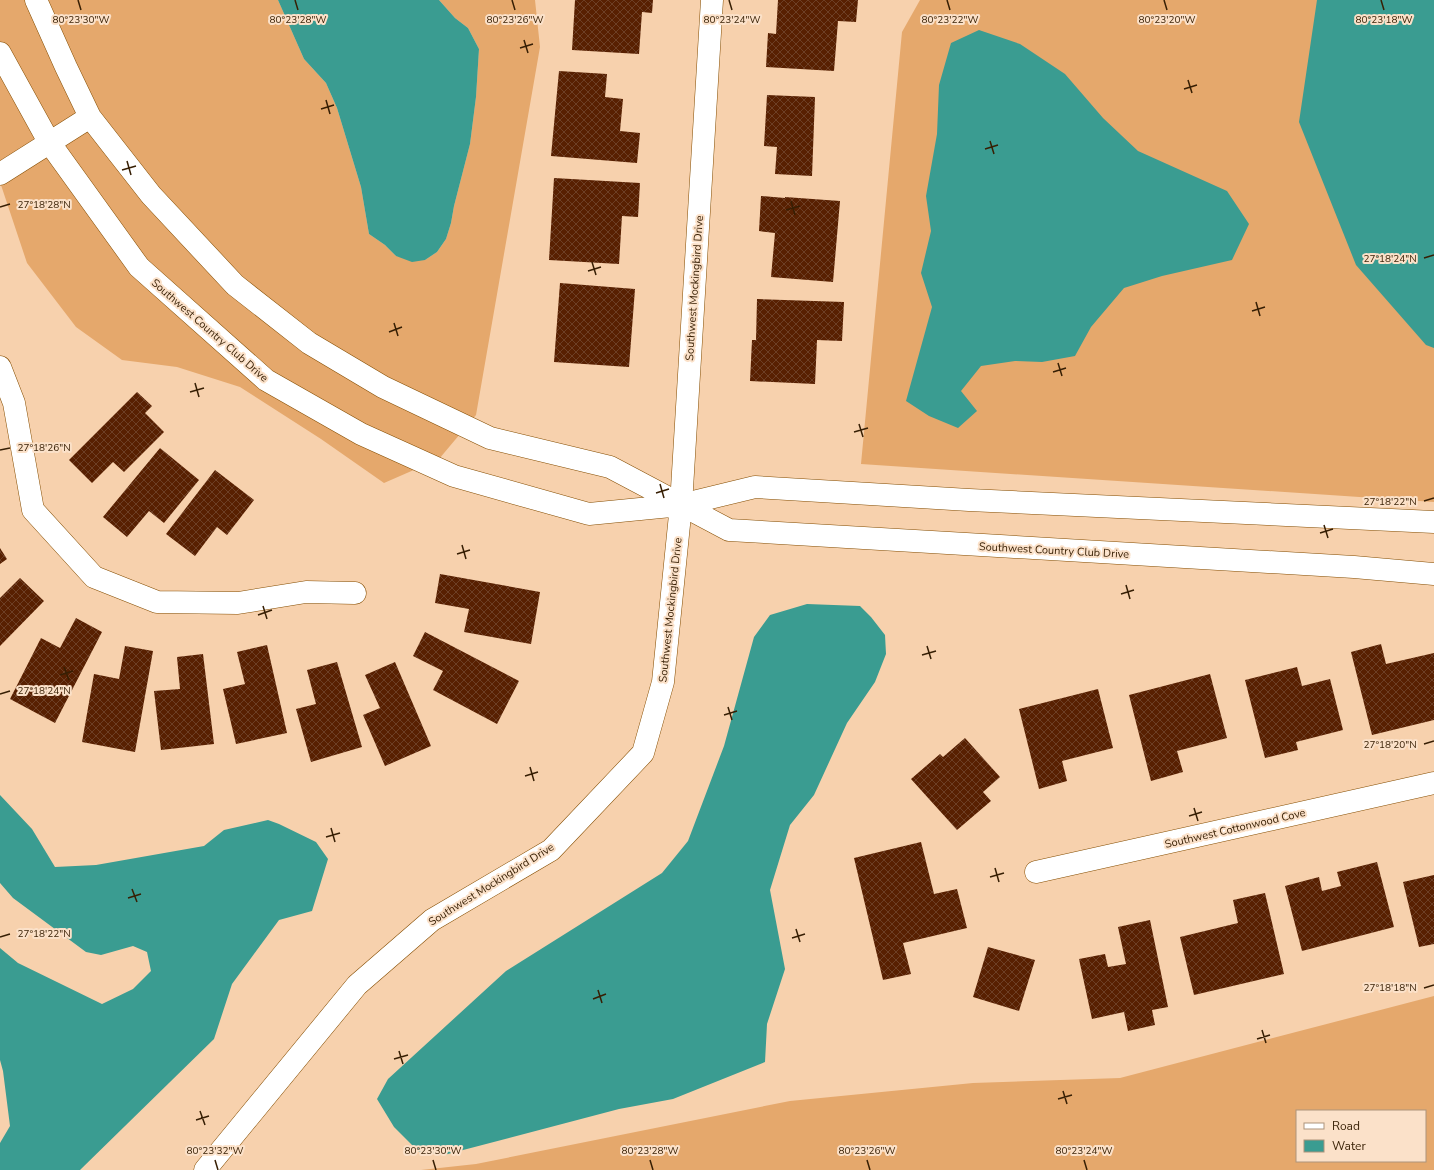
<svg xmlns="http://www.w3.org/2000/svg" width="1434" height="1170" viewBox="0 0 1434 1170" font-family="'Nunito Sans',sans-serif">
  <style>
    .grass { fill: #e5a86c; fill-rule: evenodd }
    .water { fill: #3a9c91 }
    .building { fill: url(#building-cross-hatch) }
    .lines { fill: none; stroke-linecap: round; stroke-linejoin: round }
    .minor-casing { stroke: #854d00; stroke-width: 23 }
    .minor { stroke: #fff; stroke-width: 22 }
    .ticks { fill: none; stroke: #371f04; stroke-width: 1.5 }
    .labels { text-anchor: middle; stroke-width: 4; stroke-linejoin: round; paint-order: stroke }
    .street-label { font-size: 11px; fill: #371f04; stroke: #fbe1c9 }
    .ticks-label { font-size: 10px; text-anchor: middle; fill: #371f04; stroke: #fbe1c9; stroke-width: 4; stroke-linejoin: round; paint-order: stroke }
  </style>
  <defs>
    <pattern id="building-cross-hatch" width="8" height="8" patternUnits="userSpaceOnUse"><rect width="8" height="8" fill="#582001"/><path d="M0 0l8 8M0 8l8-8" fill="none" stroke="#6d3f25"/></pattern>
  </defs>
  <rect width="100%" height="100%" fill="#f7d1ad"/>
  <path class="grass" d="M 0,0 L 278,0 L 304,59 L 326,83 L 337,108 L 361,187 L 369,234 L 385,245 L 396,256 L 425,260 L 437,252 L 446,239 L 451,223 L 454,206 L 470,144 L 476,97 L 479,49 L 468,28 L 455,18 L 439,0 L 535,0 L 540,47 L 476,415 L 439,459 L 384,483 L 321,439 L 240,387 L 177,367 L 122,360 L 76,327 L 27,263 L 0,182 Z
    M 920,0 L 1434,0 L 1434,502 L 861,464 L 902,32 Z
    M 1434,996 L 1434,1170 L 421,1170 L 476,1164 L 790,1101 L 973,1083 L 1120,1078 ZM 1297,1111 L 1425,1111 L 1425,1161 L 1297,1161 Z"/>
  <path class="water" d="M 278,0 L 439,0 L 455,18 L 468,28 L 479,49 L 476,97 L 470,144 L 454,206 L 451,223 L 446,239 L 437,252 L 425,260 L 412,262 L 396,256 L 385,245 L 369,234 L 361,187 L 337,108 L 326,83 L 304,59 Z
    M 1317,0 L 1434,0 L 1434,348 L 1426,345 L 1356,265 L 1299,122 Z
    M 979,30 L 1020,44 L 1065,74 L 1103,118 L 1138,151 L 1227,191 L 1249,224 L 1232,260 L 1162,276 L 1124,288 L 1091,327 L 1075,356 L 1042,362 L 1015,361 L 981,366 L 961,391 L 977,411 L 958,428 L 929,416 L 906,401 L 932,307 L 921,273 L 931,231 L 926,196 L 937,134 L 939,85 L 951,43 Z
    M 807,604 L 860,606 L 871,617 L 885,635 L 886,654 L 875,682 L 847,723 L 814,795 L 790,825 L 770,890 L 785,969 L 767,1024 L 765,1062 L 673,1099 L 619,1109 L 444,1155 L 419,1152 L 394,1127 L 377,1099 L 388,1079 L 506,971 L 662,873 L 688,841 L 724,746 L 754,637 L 770,615 Z
    M 0,795 L 32,829 L 55,867 L 96,865 L 204,846 L 224,830 L 268,820 L 279,824 L 316,842 L 328,859 L 312,911 L 279,920 L 232,984 L 214,1039 L 80,1170 L 0,1170 L 0,1143 L 10,1126 L 3,1071 L 0,1060 L 0,948 L 18,963 L 102,1004 L 133,989 L 151,971 L 147,952 L 133,946 L 101,955 L 86,952 L 13,898 L 0,883 Z"/>
  <path class="building" d="M 575,0 L 653,0 L 652,13 L 642,12 L 639,54 L 572,50 Z
    M 778,0 L 858,0 L 856,22 L 838,21 L 834,71 L 766,67 L 768,33 L 776,34 Z
    M 559,71 L 607,74 L 605,97 L 623,99 L 620,131 L 640,133 L 637,163 L 551,156 Z
    M 767,95 L 815,97 L 812,176 L 775,174 L 777,147 L 764,146 Z
    M 554,178 L 640,183 L 638,217 L 622,216 L 619,264 L 549,260 Z
    M 761,196 L 785,198 L 785,197 L 840,201 L 833,282 L 771,277 L 775,233 L 759,231 Z
    M 560,283 L 635,289 L 629,367 L 554,362 Z
    M 757,299 L 844,302 L 842,341 L 817,340 L 815,384 L 750,381 L 752,340 L 756,340 Z
    M 137,392 L 152,406 L 145,413 L 164,432 L 124,472 L 113,462 L 92,483 L 69,460 Z
    M 160,448 L 199,480 L 164,523 L 149,511 L 127,537 L 103,517 Z
    M 215,470 L 254,500 L 227,535 L 217,527 L 195,556 L 166,534 Z
    M 0,548 L 7,559 L 0,564 Z
    M 440,574 L 540,592 L 531,644 L 464,632 L 469,609 L 435,603 Z
    M 20,578 L 44,601 L 0,646 L 0,598 Z
    M 76,618 L 102,632 L 55,723 L 10,699 L 41,638 L 60,648 Z
    M 425,632 L 519,681 L 497,724 L 433,690 L 443,671 L 413,656 Z
    M 1381,644 L 1386,664 L 1434,653 L 1434,720 L 1372,735 L 1351,652 Z
    M 267,645 L 287,733 L 236,744 L 223,689 L 245,684 L 237,652 Z
    M 125,646 L 153,651 L 135,752 L 82,742 L 94,674 L 119,679 Z
    M 203,654 L 214,744 L 161,750 L 154,691 L 180,689 L 177,657 Z
    M 337,662 L 362,747 L 311,762 L 296,709 L 316,704 L 307,670 Z
    M 395,662 L 431,746 L 385,766 L 363,715 L 380,708 L 365,675 Z
    M 1297,667 L 1302,686 L 1330,679 L 1343,730 L 1296,742 L 1298,750 L 1265,758 L 1245,680 Z
    M 1210,674 L 1227,738 L 1177,751 L 1183,772 L 1151,781 L 1129,695 Z
    M 1098,689 L 1113,748 L 1062,761 L 1067,781 L 1039,789 L 1019,709 Z
    M 965,738 L 1000,777 L 983,792 L 991,801 L 957,830 L 911,779 L 940,754 L 943,757 Z
    M 921,842 L 934,894 L 957,889 L 967,928 L 903,943 L 911,974 L 883,980 L 854,858 Z
    M 1377,862 L 1394,927 L 1302,951 L 1285,886 L 1319,877 L 1322,891 L 1341,886 L 1337,872 Z
    M 1434,875 L 1434,944 L 1419,947 L 1403,882 Z
    M 1265,893 L 1284,974 L 1194,995 L 1180,937 L 1238,923 L 1233,900 Z
    M 1150,920 L 1168,1007 L 1152,1010 L 1155,1025 L 1128,1031 L 1124,1012 L 1092,1019 L 1079,959 L 1105,954 L 1108,967 L 1126,964 L 1118,927 Z
    M 988,947 L 1035,960 L 1019,1011 L 973,997 Z"/>
  <g class="lines">
    <defs>
      <path id="minor" d="M 36,0 L 66,67 L 90,117 L 151,195 L 235,285 L 309,343 L 383,387 L 490,438 L 610,467 L 729,530 L 1354,567 L 1434,574
        M 0,53 L 49,142 L 139,267 L 266,380 L 361,434 L 454,476 L 589,514 L 681,505 L 755,487 L 969,500 L 1434,522
        M 0,174 L 90,117
        M 0,367 L 14,403 L 33,510 L 94,577 L 157,602 L 238,603 L 306,592 L 355,593
        M 1036,872 L 1434,783
        M 205,1170 L 357,985 L 432,920 L 551,850 L 643,753 L 663,682 L 681,505 L 712,0"/>
    </defs>
    <use href="#minor" class="minor-casing"/>
    <use href="#minor" class="minor"/>
  </g>
  <path class="ticks" d="M 78,0 L 81,10M 295,0 L 298,10M 512,0 L 515,10M 729,0 L 732,10M 947,0 L 950,10M 1164,0 L 1167,10M 1381,0 L 1384,10M 524,40 L 528,53M 520,48 L 533,44M 1188,80 L 1192,93M 1184,89 L 1197,85M 326,100 L 330,114M 321,109 L 334,105M 990,141 L 994,154M 985,149 L 998,145M 127,161 L 131,175M 122,170 L 136,166M 791,201 L 795,215M 0,207 L 10,204M 786,210 L 800,206M 1424,258 L 1434,255M 592,262 L 596,275M 588,271 L 601,267M 1256,302 L 1260,316M 1252,311 L 1265,307M 394,323 L 398,336M 389,332 L 402,327M 1058,363 L 1062,376M 1053,372 L 1066,368M 195,383 L 199,397M 190,392 L 204,388M 859,424 L 863,437M 854,432 L 868,428M 0,450 L 10,448M 660,484 L 664,498M 656,493 L 669,489M 1424,501 L 1434,498M 1324,525 L 1328,538M 1320,533 L 1333,529M 462,545 L 466,559M 457,554 L 470,550M 1126,585 L 1130,599M 1121,594 L 1134,590M 263,606 L 267,619M 258,615 L 272,610M 927,646 L 931,659M 922,655 L 936,651M 64,667 L 69,680M 60,675 L 73,671M 0,694 L 10,691M 728,707 L 732,720M 724,715 L 737,711M 1424,744 L 1434,741M 530,767 L 534,781M 525,776 L 538,772M 1194,808 L 1198,821M 1189,816 L 1202,812M 331,828 L 335,842M 326,837 L 340,833M 995,868 L 999,882M 990,877 L 1004,873M 132,889 L 137,902M 128,898 L 141,894M 796,929 L 800,942M 0,937 L 10,934M 792,938 L 805,934M 1424,988 L 1434,985M 598,990 L 602,1003M 593,999 L 606,994M 1262,1030 L 1266,1043M 1257,1039 L 1270,1035M 399,1051 L 403,1064M 394,1059 L 408,1055M 1063,1091 L 1067,1104M 1058,1099 L 1072,1095M 200,1111 L 205,1125M 196,1120 L 209,1116M 215,1160 L 218,1170M 433,1160 L 436,1170M 650,1160 L 653,1170M 867,1160 L 870,1170M 1084,1160 L 1087,1170"/>
  <g class="labels">
    <g class="street-label">
      <text transform="translate(694 288) rotate(-86)" y="4">Southwest Mockingbird Drive</text>
      <text transform="translate(210 330) rotate(41)" y="4">Southwest Country Club Drive</text>
      <text transform="translate(1054 550) rotate(3)" y="4">Southwest Country Club Drive</text>
      <text transform="translate(670 610) rotate(-84)" y="4">Southwest Mockingbird Drive</text>
      <text transform="translate(1235 828) rotate(-13)" y="4">Southwest Cottonwood Cove</text>
      <text transform="translate(491 884) rotate(-32)" y="4">Southwest Mockingbird Drive</text>
    </g>
  </g>
  <g class="ticks-label">
    <text x="81" y="23">80°23'30"W</text>
    <text x="298" y="23">80°23'28"W</text>
    <text x="515" y="23">80°23'26"W</text>
    <text x="732" y="23">80°23'24"W</text>
    <text x="950" y="23">80°23'22"W</text>
    <text x="1167" y="23">80°23'20"W</text>
    <text x="1384" y="23">80°23'18"W</text>
    <text x="44" y="208">27°18'28"N</text>
    <text x="1390" y="262">27°18'24"N</text>
    <text x="44" y="451">27°18'26"N</text>
    <text x="1390" y="505">27°18'22"N</text>
    <text x="44" y="694">27°18'24"N</text>
    <text x="1390" y="748">27°18'20"N</text>
    <text x="44" y="937">27°18'22"N</text>
    <text x="1390" y="991">27°18'18"N</text>
    <text x="215" y="1154">80°23'32"W</text>
    <text x="433" y="1154">80°23'30"W</text>
    <text x="650" y="1154">80°23'28"W</text>
    <text x="867" y="1154">80°23'26"W</text>
    <text x="1084" y="1154">80°23'24"W</text>
  </g>
  <rect x="1296" y="1110" width="130" height="52" fill="#fbe1c9" stroke="#ad937a"/>
  <rect x="1304" y="1123" width="20" height="6" fill="#ffffff" stroke="#ad937a"/>
  <text x="1332" y="1130" font-size="12" fill="#371f04">Road</text>
  <rect x="1304" y="1140" width="20" height="12" fill="#3a9c91" stroke="#ad937a"/>
  <text x="1332" y="1150" font-size="12" fill="#371f04">Water</text>
</svg>
